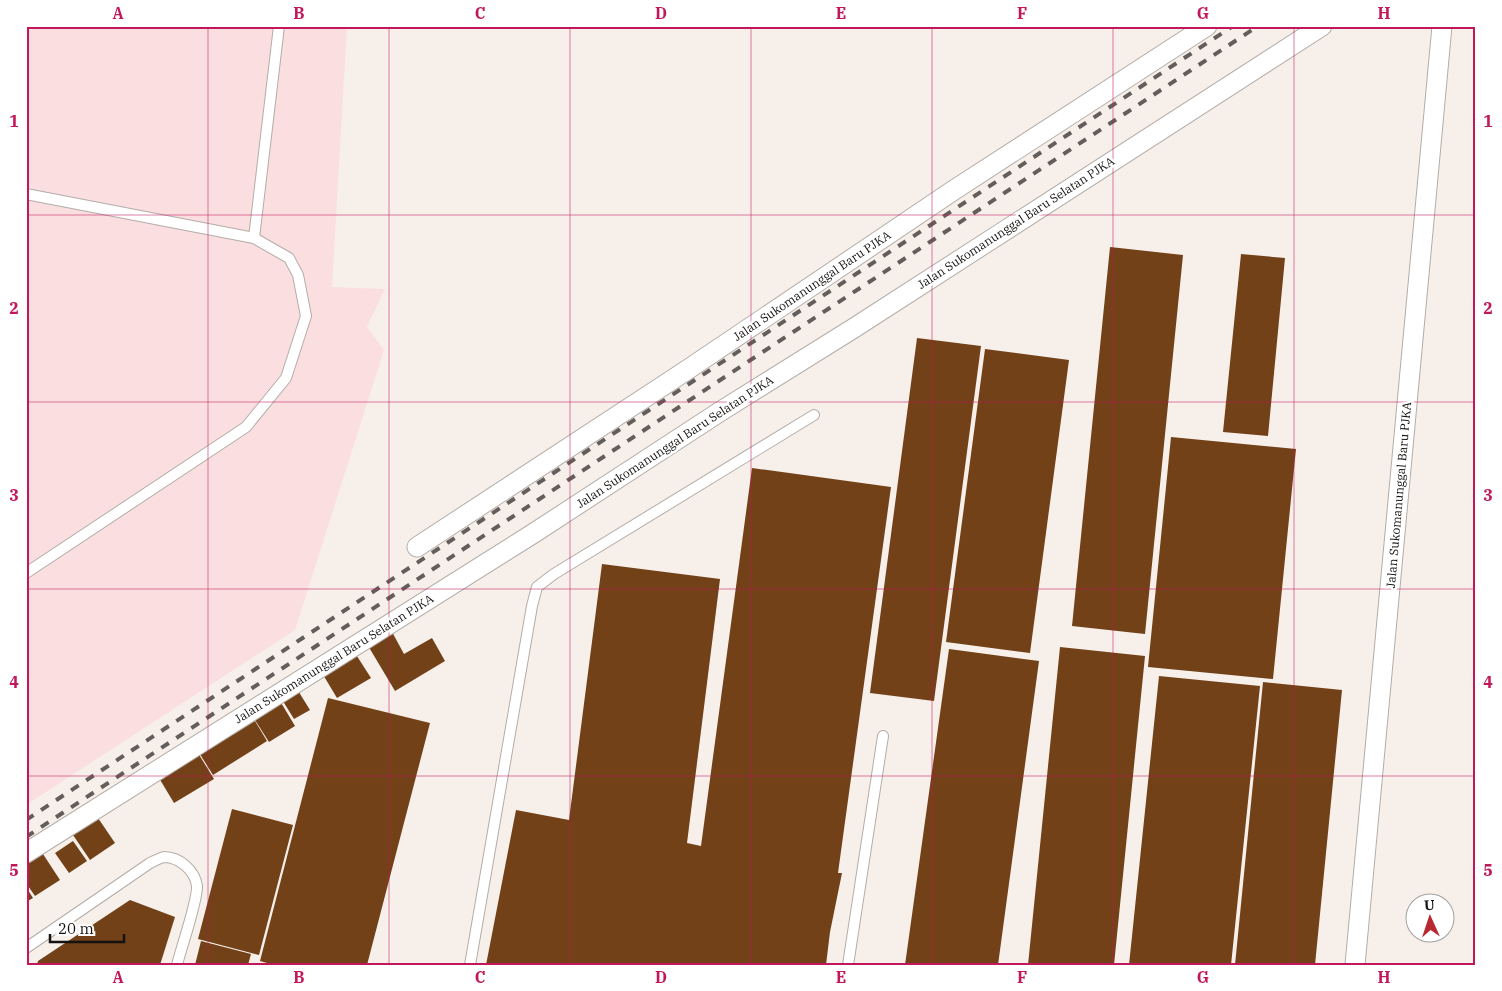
<svg xmlns="http://www.w3.org/2000/svg" width="1502" height="991" viewBox="0 0 1502 991" font-family="'IBM Plex Serif',serif">
  <style>
    .industrial { fill: #fbdfe0 }
    .building { fill: #724117 }
    .lines { fill: none; stroke-linecap: round; stroke-linejoin: round }
    .lane-casing { stroke: #b3ada8; stroke-width: 12 }
    .street-casing { stroke: #b3ada8; stroke-width: 21 }
    .lane { stroke: #fff; stroke-width: 10 }
    .street { stroke: #fff; stroke-width: 19 }
    .rail { stroke: #635e5b; stroke-width: 4; stroke-dasharray: 9 9; stroke-linecap: butt }
    .grid { fill: none; stroke: #c2185b; stroke-width: 1; stroke-opacity: 0.55 }
    .labels { text-anchor: middle; stroke-width: 5; stroke-linejoin: round; paint-order: stroke }
    .street-label { font-size: 12px; fill: #151311; stroke: #fff }
    .neatline { fill: none; stroke: #c2185b; stroke-width: 2 }
    .grid-label { font-size: 16px; text-anchor: middle; font-weight: bold; fill: #c2185b }
  </style>
  <rect width="100%" height="100%" fill="#f7efea"/>
  <path class="industrial" d="M 26,26 L 347,26 L 332,287 L 385,289 L 367,327 L 384,350 L 295,630 L 26,805 Z"/>
  <path class="building" d="M 1110,247 L 1183,255 L 1145,634 L 1072,626 Z
    M 1241,254 L 1285,258 L 1268,436 L 1223,432 Z
    M 917,338 L 981,346 L 934,701 L 870,693 Z
    M 985,349 L 1069,360 L 1030,653 L 946,642 Z
    M 1171,437 L 1296,449 L 1273,679 L 1148,667 Z
    M 752,468 L 891,487 L 838,873 L 842,873 L 830,932 L 826,965 L 486,965 L 516,810 L 569,820 L 602,564 L 720,579 L 687,843 L 701,846 Z
    M 391,630 L 404,654 L 432,638 L 445,661 L 395,691 L 367,644 Z
    M 1060,647 L 1145,656 L 1114,965 L 1028,965 Z
    M 949,649 L 1039,661 L 998,965 L 905,965 Z
    M 355,653 L 371,678 L 337,698 L 322,673 Z
    M 1159,676 L 1260,686 L 1231,965 L 1129,965 Z
    M 1263,682 L 1342,690 L 1315,965 L 1235,965 Z
    M 297,689 L 310,710 L 294,719 L 281,698 Z
    M 328,698 L 430,723 L 367,965 L 274,965 L 260,961 Z
    M 280,701 L 295,726 L 269,742 L 253,717 Z
    M 255,721 L 267,741 L 213,775 L 198,751 L 233,732 L 234,734 Z
    M 198,753 L 214,779 L 174,803 L 159,778 Z
    M 232,809 L 293,825 L 259,955 L 198,939 Z
    M 98,818 L 115,843 L 90,860 L 73,835 Z
    M 73,841 L 87,861 L 69,873 L 55,853 Z
    M 43,854 L 60,880 L 35,896 L 26,883 L 26,865 Z
    M 26,887 L 33,898 L 26,902 Z
    M 130,900 L 175,917 L 160,965 L 37,965 L 38,961 Z
    M 201,941 L 251,954 L 248,965 L 195,965 Z"/>
  <g class="lines">
    <defs>
      <path id="lane" d="M 26,194 L 254,238 L 289,258 L 298,275 L 306,316 L 286,378 L 246,427 L 26,573
        M 254,238 L 279,26
        M 26,948 L 150,863 C 154,861 160,858 164,857 C 180,857 195,871 197,886 C 198,900 181,948 177,965
        M 470,965 L 532,606 L 537,587 L 554,574 L 814,415
        M 848,965 L 883,736"/>
      <path id="street" d="M 417,547 L 684,372 L 954,190 L 1207,26
        M 26,853 L 534,533 L 721,411 L 854,328 L 1322,26
        M 1355,965 L 1442,26"/>
    </defs>
    <use href="#lane" class="lane-casing"/>
    <use href="#street" class="street-casing"/>
    <use href="#lane" class="lane"/>
    <use href="#street" class="street"/>
    <path class="rail" d="M 26,820 L 1233,26
      M 26,837 L 1258,26"/>
  </g>
  <path class="grid" d="M 208,26 L 208,965M 389,26 L 389,965M 570,26 L 570,965M 751,26 L 751,965M 932,26 L 932,965M 1113,26 L 1113,965M 1294,26 L 1294,965M 26,215 L 1476,215M 26,402 L 1476,402M 26,589 L 1476,589M 26,776 L 1476,776"/>
  <g class="labels">
    <g class="street-label">
      <text transform="translate(1016 223) rotate(-33)" y="4">Jalan Sukomanunggal Baru Selatan PJKA</text>
      <text transform="translate(812 286) rotate(-34)" y="4">Jalan Sukomanunggal Baru PJKA</text>
      <text transform="translate(675 442) rotate(-33)" y="4">Jalan Sukomanunggal Baru Selatan PJKA</text>
      <text transform="translate(1399 495) rotate(-85)" y="4">Jalan Sukomanunggal Baru PJKA</text>
      <text transform="translate(334 659) rotate(-32)" y="4">Jalan Sukomanunggal Baru Selatan PJKA</text>
    </g>
  </g>
  <rect width="1502" height="991" fill="none" stroke="#ffffff" stroke-width="55"/>
  <g transform="translate(1430 918) rotate(357)"><circle r="24" fill="#ffffff" stroke="#a1a1a0"/>
  <path d="M0-4L9 19L0 12L-9 19Z" fill="#b82830"/>
  <text y="-8" font-size="14" font-weight="bold" text-anchor="middle" fill="#151311">U</text>
  </g>
  <path d="M50 934v8h74v-8" fill="none" stroke="#151311" stroke-width="2.5"/>
  <text x="58" y="934" font-size="15" fill="#151311" stroke="#ffffff" stroke-width="4" paint-order="stroke">20 m</text>
  <rect x="28" y="28" width="1446" height="936" class="neatline"/>
  <g class="grid-label">
    <text x="118" y="19">A</text>
    <text x="299" y="19">B</text>
    <text x="480" y="19">C</text>
    <text x="661" y="19">D</text>
    <text x="841" y="19">E</text>
    <text x="1022" y="19">F</text>
    <text x="1203" y="19">G</text>
    <text x="1384" y="19">H</text>
    <text x="14" y="127">1</text>
    <text x="1488" y="127">1</text>
    <text x="14" y="314">2</text>
    <text x="1488" y="314">2</text>
    <text x="14" y="501">3</text>
    <text x="1488" y="501">3</text>
    <text x="14" y="688">4</text>
    <text x="1488" y="688">4</text>
    <text x="14" y="876">5</text>
    <text x="1488" y="876">5</text>
    <text x="118" y="983">A</text>
    <text x="299" y="983">B</text>
    <text x="480" y="983">C</text>
    <text x="661" y="983">D</text>
    <text x="841" y="983">E</text>
    <text x="1022" y="983">F</text>
    <text x="1203" y="983">G</text>
    <text x="1384" y="983">H</text>
  </g>
</svg>
